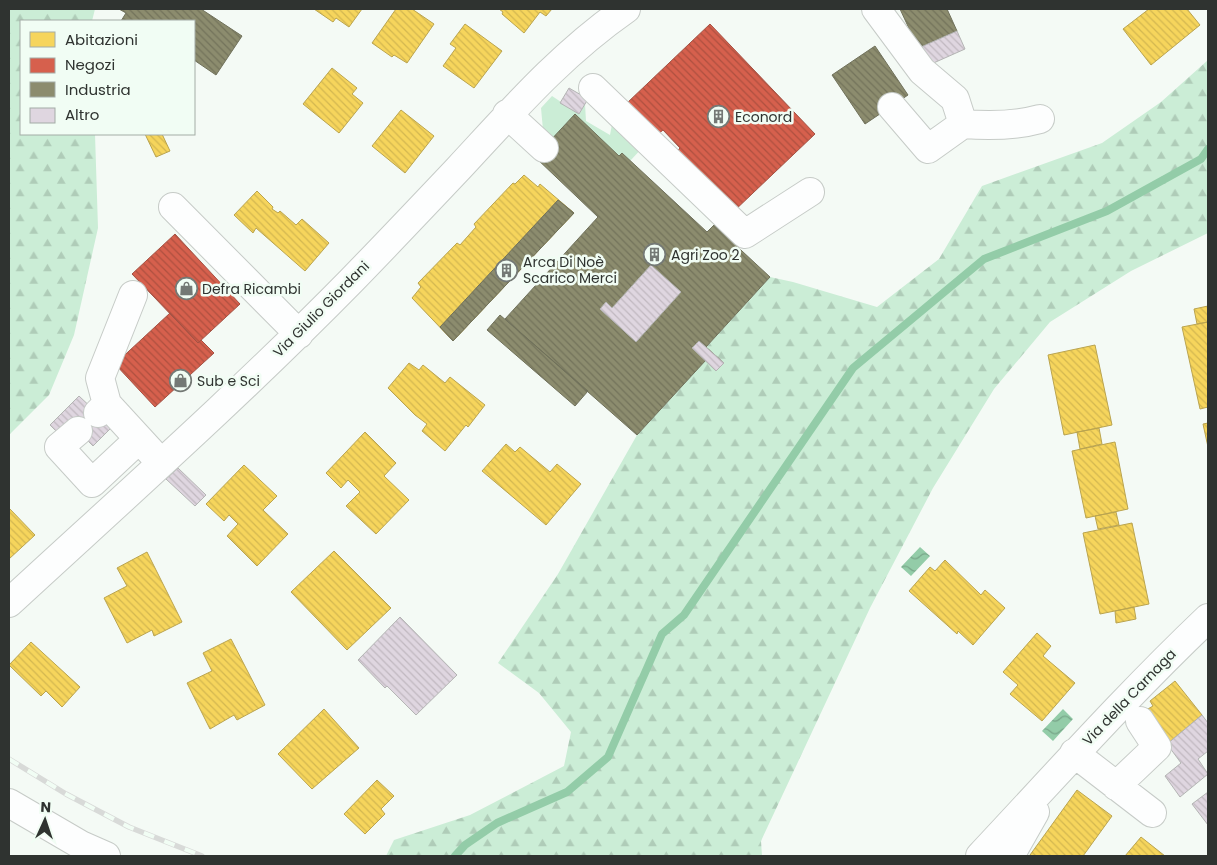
<svg xmlns="http://www.w3.org/2000/svg" width="1217" height="865" viewBox="0 0 1217 865" font-family="Poppins,sans-serif">
  <style>
    .green { fill: #cbedd6 }
    .forest { fill: url(#forest-firs) }
    .water { fill: url(#water-waves) }
    .homes { fill: url(#homes-back-hatch); stroke: #baa44f }
    .shops { fill: url(#shops-back-hatch); stroke: #a45244 }
    .industry { fill: url(#industry-back-hatch); stroke: #70715b }
    .lines { fill: none; stroke-linecap: round; stroke-linejoin: round }
    .stream { stroke: #93cca8; stroke-width: 8 }
    .building { fill: url(#building-back-hatch); stroke: #b4b5b4 }
    .minor-casing { stroke: #c6cbc7; stroke-width: 30 }
    .minor { stroke: #fdfefe; stroke-width: 28 }
    .rail-casing { stroke: #d8dad8; stroke-width: 5.5 }
    .rail { stroke: #f1fdf4; stroke-width: 4; stroke-dasharray: 11; stroke-linecap: butt }
    .labels { text-anchor: middle; stroke-width: 5; stroke-linejoin: round; paint-order: stroke }
    .poi-label { font-size: 14px; fill: #2f3330; stroke: #f1fdf4; text-anchor: start }
    .street-label { font-size: 14px; fill: #2f3330; stroke: #f1fdf4 }
  </style>
  <defs>
    <pattern id="forest-firs" width="22" height="20" patternUnits="userSpaceOnUse" patternTransform="scale(1.25)"><rect width="22" height="20" fill="#cbedd6"/><path d="M5 1l3.5 6h-7zM16 11l3.5 6h-7z" fill="#afccb8"/></pattern>
    <pattern id="water-waves" width="16" height="10" patternUnits="userSpaceOnUse" patternTransform="scale(1.25)"><rect width="16" height="10" fill="#93cca8"/><path d="M0 5q4-4 8 0t8 0" fill="none" stroke="#78a689"/></pattern>
    <pattern id="homes-back-hatch" width="6" height="6" patternUnits="userSpaceOnUse" patternTransform="scale(1.25)"><rect width="6" height="6" fill="#f6d55c"/><path d="M-1 5l2 2M0 0l6 6M5-1l2 2" fill="none" stroke="#d3b750"/></pattern>
    <pattern id="shops-back-hatch" width="6" height="6" patternUnits="userSpaceOnUse" patternTransform="scale(1.25)"><rect width="6" height="6" fill="#d6604d"/><path d="M-1 5l2 2M0 0l6 6M5-1l2 2" fill="none" stroke="#ae5040"/></pattern>
    <pattern id="industry-back-hatch" width="6" height="6" patternUnits="userSpaceOnUse" patternTransform="scale(1.25)"><rect width="6" height="6" fill="#8c8c6e"/><path d="M-1 5l2 2M0 0l6 6M5-1l2 2" fill="none" stroke="#73735b"/></pattern>
    <pattern id="building-back-hatch" width="6" height="6" patternUnits="userSpaceOnUse" patternTransform="scale(1.25)"><rect width="6" height="6" fill="#dfd6e0"/><path d="M-1 5l2 2M0 0l6 6M5-1l2 2" fill="none" stroke="#c0b8c0"/></pattern>
  </defs>
  <rect width="100%" height="100%" fill="#f4faf5"/>
  <path class="green" d="M 552,96 L 579,114 L 585,104 L 586,121 L 610,135 L 613,119 L 643,147 L 630,161 L 619,156 L 551,140 L 543,130 L 541,108 Z"/>
  <path class="forest" d="M 9,9 L 95,9 L 92,21 L 21,21 L 21,134 L 95,134 L 98,228 L 74,335 L 49,395 L 9,435 Z
    M 1208,60 L 1208,233 L 1131,271 L 1050,322 L 994,389 L 933,488 L 870,608 L 761,841 L 762,856 L 386,856 L 394,840 L 470,815 L 564,766 L 571,732 L 539,693 L 498,663 L 558,574 L 637,435 L 706,360 L 724,363 L 706,347 L 770,277 L 793,282 L 877,307 L 939,259 L 982,186 L 1102,143 L 1161,102 Z"/>
  <path class="water" d="M 920,547 L 930,556 L 911,576 L 901,567 Z
    M 1063,709 L 1073,719 L 1053,741 L 1042,731 Z"/>
  <path class="homes" d="M 314,9 L 362,9 L 349,27 L 336,18 L 333,22 Z
    M 396,9 L 412,9 L 434,24 L 407,63 L 394,55 L 392,57 L 372,43 Z
    M 499,9 L 552,9 L 546,16 L 540,12 L 524,33 L 502,14 L 503,12 Z
    M 1149,9 L 1187,9 L 1200,25 L 1151,65 L 1123,29 Z
    M 465,24 L 502,51 L 474,88 L 443,66 L 456,48 L 450,44 Z
    M 332,68 L 357,88 L 352,94 L 363,103 L 339,133 L 303,104 Z
    M 401,110 L 434,136 L 405,173 L 372,146 Z
    M 145,134 L 162,134 L 170,151 L 156,157 Z
    M 524,175 L 538,187 L 540,184 L 574,213 L 453,341 L 412,298 L 421,287 L 418,283 L 457,243 L 460,245 L 476,227 L 474,224 L 513,183 L 515,184 Z
    M 257,191 L 273,207 L 272,209 L 278,213 L 280,211 L 296,225 L 302,219 L 329,243 L 305,271 L 256,228 L 253,233 L 234,215 Z
    M 1208,306 L 1208,322 L 1197,324 L 1194,309 Z
    M 1208,322 L 1208,407 L 1200,409 L 1182,327 Z
    M 1095,345 L 1112,425 L 1064,435 L 1048,355 Z
    M 409,363 L 419,370 L 423,365 L 445,383 L 450,377 L 485,405 L 468,427 L 466,425 L 445,451 L 422,431 L 427,424 L 415,415 L 388,388 Z
    M 1208,423 L 1208,447 L 1203,424 Z
    M 1099,428 L 1102,444 L 1080,449 L 1077,432 Z
    M 365,432 L 396,463 L 384,476 L 409,500 L 376,534 L 346,506 L 360,492 L 348,480 L 341,488 L 326,473 Z
    M 1115,442 L 1128,509 L 1086,518 L 1072,451 Z
    M 506,444 L 515,452 L 520,447 L 550,472 L 557,464 L 581,484 L 546,525 L 482,471 Z
    M 244,465 L 277,496 L 263,510 L 288,534 L 257,566 L 227,536 L 238,524 L 229,515 L 224,521 L 206,504 Z
    M 9,508 L 35,535 L 9,559 Z
    M 1116,512 L 1119,525 L 1098,529 L 1095,516 Z
    M 1132,523 L 1149,604 L 1100,614 L 1083,533 Z
    M 334,551 L 391,608 L 347,650 L 291,592 Z
    M 147,552 L 182,622 L 154,636 L 152,630 L 127,643 L 104,598 L 127,586 L 117,568 Z
    M 945,560 L 981,595 L 985,590 L 1005,608 L 973,645 L 958,631 L 957,634 L 909,591 L 930,567 L 935,571 Z
    M 1134,607 L 1136,619 L 1116,623 L 1115,611 Z
    M 1037,633 L 1051,646 L 1043,656 L 1075,683 L 1042,721 L 1010,694 L 1018,685 L 1003,672 Z
    M 231,639 L 265,705 L 237,720 L 234,715 L 210,729 L 187,683 L 212,671 L 203,653 Z
    M 31,642 L 80,687 L 62,707 L 46,691 L 41,696 L 9,665 Z
    M 1175,681 L 1202,715 L 1166,745 L 1141,713 L 1153,706 L 1150,701 Z
    M 324,709 L 359,748 L 312,789 L 278,754 Z
    M 377,780 L 394,796 L 381,809 L 385,814 L 365,834 L 344,814 Z
    M 1077,790 L 1112,816 L 1083,856 L 1032,856 L 1030,855 Z
    M 1141,837 L 1165,856 L 1125,856 Z"/>
  <path class="shops" d="M 710,24 L 815,134 L 732,213 L 675,153 L 680,148 L 663,130 L 657,135 L 627,103 Z
    M 175,234 L 240,304 L 198,343 L 132,274 Z
    M 170,313 L 198,343 L 201,340 L 214,353 L 155,407 L 115,364 Z"/>
  <path class="industry" d="M 119,9 L 201,9 L 242,36 L 216,75 L 194,60 L 194,21 L 121,21 L 126,13 Z
    M 900,9 L 947,9 L 957,31 L 921,47 L 919,50 Z
    M 875,46 L 908,95 L 865,124 L 832,75 Z
    M 575,114 L 619,156 L 622,153 L 707,232 L 714,225 L 770,277 L 706,347 L 724,363 L 716,371 L 706,360 L 637,435 L 505,319 L 598,217 L 535,157 Z
    M 558,200 L 574,213 L 453,341 L 440,327 Z
    M 500,315 L 588,391 L 575,406 L 487,330 Z"/>
  <g class="lines">
    <path class="stream" d="M 455,856 L 465,845 L 497,823 L 567,792 L 608,757 L 662,634 L 684,615 L 853,368 L 984,259 L 1107,211 L 1201,159 L 1208,149"/>
  </g>
  <path class="building" d="M 957,31 L 965,49 L 929,65 L 921,47 Z
    M 569,88 L 588,99 L 579,114 L 560,103 Z
    M 651,265 L 681,292 L 636,342 L 600,309 L 606,302 L 612,308 Z
    M 699,341 L 724,363 L 716,371 L 692,348 Z
    M 79,396 L 112,427 L 93,446 L 68,421 L 57,432 L 50,425 Z
    M 178,468 L 206,495 L 195,506 L 166,479 Z
    M 400,617 L 457,675 L 416,715 L 387,686 L 385,688 L 358,660 Z
    M 1202,715 L 1208,723 L 1208,751 L 1198,759 L 1208,774 L 1180,797 L 1165,776 L 1181,763 L 1167,744 Z
    M 1208,792 L 1208,825 L 1192,804 Z"/>
  <g class="lines">
    <defs>
      <path id="minor" d="M 876,9 L 922,71 L 955,99 L 963,124 L 928,149 L 892,107
        M 593,88 L 745,234 L 810,192
        M 507,114 L 544,148
        M 963,124 C 989,126 1015,126 1040,119
        M 173,207 L 299,334
        M 107,404 L 100,378 L 133,295
        M 98,413 L 107,404 L 152,453
        M 78,431 L 59,447 L 92,483 L 139,439
        M 9,603 C 124,497 241,393 351,281 C 387,244 423,206 458,169 C 512,111 560,55 626,9
        M 1074,753 L 1152,813
        M 1116,786 L 1157,747 L 1140,721
        M 9,803 L 81,845 L 106,856
        M 980,856 C 1055,776 1128,694 1208,618
        M 1010,856 L 1035,812"/>
    </defs>
    <use href="#minor" class="minor-casing"/>
    <use href="#minor" class="minor"/>
    <defs>
      <path id="rail" d="M 9,759 L 66,794 L 129,827 L 202,856"/>
    </defs>
    <use href="#rail" class="rail-casing"/>
    <use href="#rail" class="rail"/>
  </g>
  <defs>
    <symbol id="building-ring" viewBox="-11 -11 22 22"><circle r="9.5" fill="#f1fdf4" stroke="#747975" stroke-width="1.5"/><path d="M-4-6H4V6H1V3H-1V6H-4ZM-2.5-4.3h1.7v1.8h-1.7ZM.8-4.3h1.7v1.8H.8ZM-2.5-1h1.7V.8h-1.7ZM.8-1h1.7V.8H.8Z" fill="#747975"/></symbol>
    <symbol id="shop-ring" viewBox="-11 -11 22 22"><circle r="9.5" fill="#f1fdf4" stroke="#747975" stroke-width="1.5"/><path d="M-5-2.5h2.3a2.7 3.5 0 0 1 5.4 0H5L5.5 6h-11ZM-1.5-2.5h3a1.5 2.3 0 0 0-3 0Z" fill="#747975"/></symbol>
  </defs>
  <g fill-rule="evenodd">
    <use href="#building-ring" x="706" y="104" width="25" height="25"/>
    <use href="#building-ring" x="642" y="242" width="25" height="25"/>
    <use href="#building-ring" x="494" y="258" width="25" height="25"/>
    <use href="#shop-ring" x="174" y="276" width="25" height="25"/>
    <use href="#shop-ring" x="168" y="368" width="25" height="25"/>
  </g>
  <g class="labels">
    <g class="poi-label">
      <text x="735" y="122">Econord</text>
      <text x="671" y="260">Agri Zoo 2</text>
      <text x="523" y="267">Arca Di Noè<tspan x="523" dy="16">Scarico Merci</tspan></text>
      <text x="202" y="294">Defra Ricambi</text>
      <text x="197" y="386">Sub e Sci</text>
    </g>
    <g class="street-label">
      <text transform="translate(321 309) rotate(-45)" y="5">Via Giulio Giordani</text>
      <text transform="translate(1129 697) rotate(-46)" y="5">Via della Carnaga</text>
    </g>
  </g>
  <rect width="1217" height="865" fill="none" stroke="#2f3330" stroke-width="20"/>
  <rect x="20" y="20" width="175" height="115" fill="#f1fdf4" stroke="#a3aca6"/>
  <rect x="30" y="32" width="25" height="15" fill="#f6d55c" stroke="#a3aca6"/>
  <text x="65" y="45" font-size="15" fill="#2f3330">Abitazioni</text>
  <rect x="30" y="58" width="25" height="15" fill="#d6604d" stroke="#a3aca6"/>
  <text x="65" y="70" font-size="15" fill="#2f3330">Negozi</text>
  <rect x="30" y="82" width="25" height="15" fill="#8c8c6e" stroke="#a3aca6"/>
  <text x="65" y="95" font-size="15" fill="#2f3330">Industria</text>
  <rect x="30" y="108" width="25" height="15" fill="#dfd6e0" stroke="#a3aca6"/>
  <text x="65" y="120" font-size="15" fill="#2f3330">Altro</text>
  <g transform="translate(45 820) rotate(3)" stroke="#f1fdf4" stroke-width="4" paint-order="stroke">
  <path d="M0-4L9 19L0 12L-9 19Z" fill="#2f3330"/>
  <text y="-8" font-size="14" font-weight="bold" text-anchor="middle" fill="#2f3330">N</text>
  </g>
</svg>
